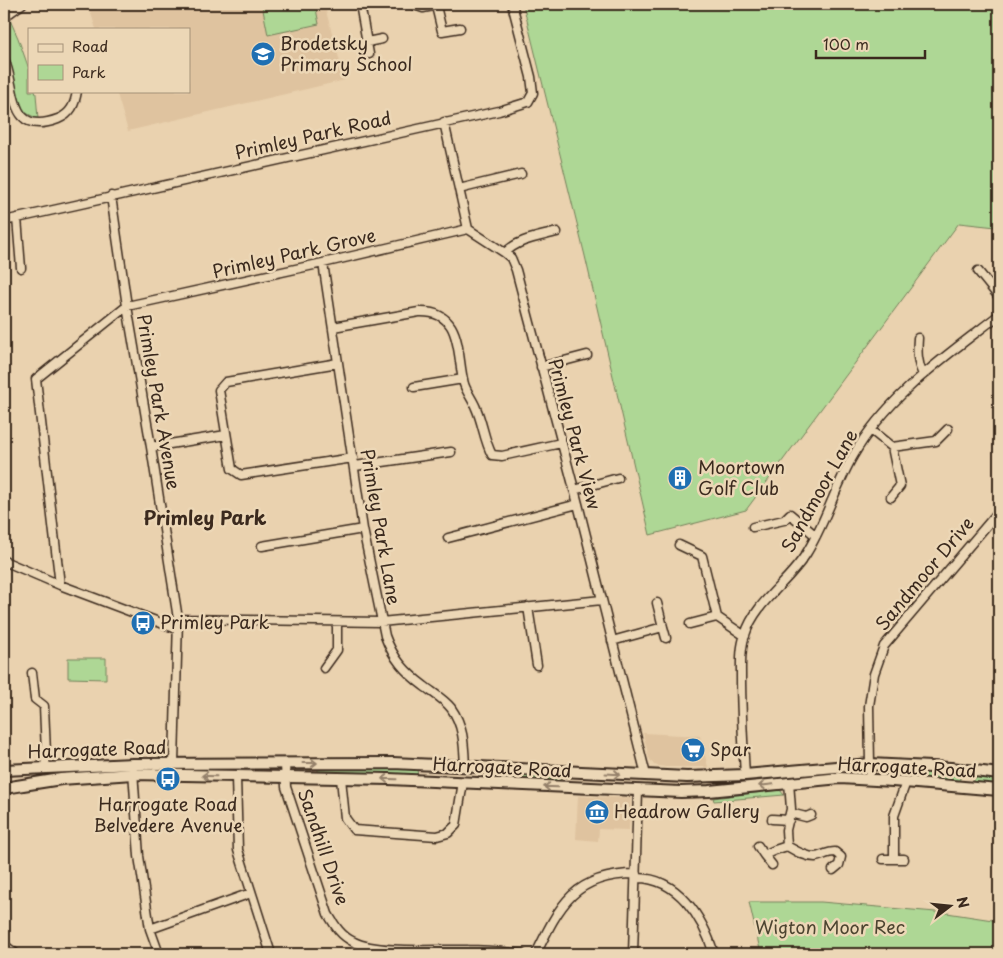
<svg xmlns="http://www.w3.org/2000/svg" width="1003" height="958" viewBox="0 0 1003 958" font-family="'Playpen Sans',sans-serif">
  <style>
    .built { fill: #dfc39f }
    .green { fill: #aed795; stroke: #74805a }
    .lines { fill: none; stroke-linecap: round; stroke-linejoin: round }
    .minor-casing { stroke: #3b2a1e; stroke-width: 11 }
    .highway-casing { stroke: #3b2a1e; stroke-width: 14 }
    .minor { stroke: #ecd7b6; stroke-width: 8 }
    .highway { stroke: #ecd7b6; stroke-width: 10 }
    .oneway { stroke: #94806a }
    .labels { text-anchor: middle; stroke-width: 5; stroke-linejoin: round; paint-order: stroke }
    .poi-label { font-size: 18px; fill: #3b2a1e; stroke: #ecd7b6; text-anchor: start }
    .street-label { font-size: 18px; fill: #3b2a1e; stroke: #ecd7b6 }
    .park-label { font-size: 18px; fill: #4c4430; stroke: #ecd7b6 }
    .neighbourhood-label { font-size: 19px; font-weight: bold; fill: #3b2a1e; stroke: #ecd7b6 }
  </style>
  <rect width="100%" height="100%" fill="#ead2af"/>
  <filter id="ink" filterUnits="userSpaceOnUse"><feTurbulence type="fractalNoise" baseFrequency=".02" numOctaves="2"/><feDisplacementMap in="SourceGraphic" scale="10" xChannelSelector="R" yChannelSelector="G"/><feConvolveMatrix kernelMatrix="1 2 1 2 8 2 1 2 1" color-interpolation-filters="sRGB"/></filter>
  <g filter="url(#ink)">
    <path class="built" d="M 88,4 L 324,4 L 345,80 L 128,131 L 116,91 L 189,91 L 189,29 L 96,29 Z
      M 643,733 L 700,736 L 708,767 L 665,767 L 654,765 L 649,758 Z
      M 578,796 L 631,798 L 629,830 L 599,829 L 598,841 L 576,839 Z"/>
    <path class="green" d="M 266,4 L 315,4 L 319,24 L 268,35 L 262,5 Z
      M 523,4 L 999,4 L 999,230 L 996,227 L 959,223 L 746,510 L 650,535 L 585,256 Z
      M 10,20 L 18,38 L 29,69 L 29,91 L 35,91 L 36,94 L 38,119 L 26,113 L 20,107 L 12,68 L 4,49 L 4,23 Z
      M 68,658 L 106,658 L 106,679 L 68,678 Z
      M 318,767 L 417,769 L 418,776 L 318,774 Z
      M 889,769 L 961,773 L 959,783 L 901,777 L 896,773 L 881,773 L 881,770 Z
      M 833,770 L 846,771 L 847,775 L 719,786 L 719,780 Z
      M 511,773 L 560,775 L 560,783 L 511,781 Z
      M 974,774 L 999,779 L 999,787 L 974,784 Z
      M 780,790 L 784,795 L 714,801 L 713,798 Z
      M 749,902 L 821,902 L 947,913 L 999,921 L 999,954 L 761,954 Z"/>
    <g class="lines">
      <defs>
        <path id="minor" d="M 360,4 L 369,54
          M 411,4 L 423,8 L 443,4
          M 436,6 L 442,31 L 460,28
          M 4,17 L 22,4
          M 367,42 L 382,39
          M 4,59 C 17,87 7,138 58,119 C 71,114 75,104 77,91
          M 444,122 L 468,229 L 505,253 L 511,258 L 516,270 L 578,504 L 646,775
          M 459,189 L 521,174
          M 111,196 L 127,306 L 151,447 L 178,619 L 174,763
          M 17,218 L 21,268
          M 4,221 L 499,111 L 528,102 L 533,93 L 531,77 L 512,4
          M 505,253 C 518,239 539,237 557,232
          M 323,263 L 363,529 L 385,636 C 393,658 405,672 424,686 C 433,693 444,699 451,708 C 464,726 464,746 465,767
          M 978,271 L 999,297
          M 333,327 L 419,312 C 464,310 456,355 464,384 C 467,393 473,400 476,408 C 483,424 484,440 492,455 L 502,456 L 561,443
          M 918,338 C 917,352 917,362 923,375
          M 338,363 L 226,382 L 219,390 L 232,469 L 241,475 L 353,458
          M 541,367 L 587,355
          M 414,387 L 463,379
          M 871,430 L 892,447 L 936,441 L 948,429
          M 151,447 L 226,435
          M 355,466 L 451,452
          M 574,490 L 618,478
          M 891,497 L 900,486 L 892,447
          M 753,527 L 784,520 L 790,514 L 816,536
          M 448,538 L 578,504
          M 679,545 L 702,556 L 717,617 L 745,636
          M 262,546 L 363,529
          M 4,561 L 60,585 L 177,629
          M 60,585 L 36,379 L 127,306 L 323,263 L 468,229
          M 528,607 L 537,665
          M 178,619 L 381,622 L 602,600
          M 690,624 L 717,617
          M 663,627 L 666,638
          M 612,641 L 663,627 L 657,603
          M 324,668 L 337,650 L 337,622
          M 32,673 L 35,699 L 44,706 L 46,753 L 45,768
          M 285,763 L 286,787 L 328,914 C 335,926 341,936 354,942 C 377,954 440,949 468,950 C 486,950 504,952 522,954
          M 133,771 L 139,856 L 150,929 L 159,954
          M 745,775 C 743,742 741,709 741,676 C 741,663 740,648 745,635 C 755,602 788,583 806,554 C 825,524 835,487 853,456 C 887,396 946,356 999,315
          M 236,777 L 238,850 L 271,954
          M 341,778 L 345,818 L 354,830 L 437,836 L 448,833 L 456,825 L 463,782
          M 869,779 L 870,764 L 869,706 L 874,674 L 884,646 L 999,511
          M 789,782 L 791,809 L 786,830 L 787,846 C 796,851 805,857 815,857 C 822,856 827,852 835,852 L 841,857 L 839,865 L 833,870
          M 790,813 L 806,817 L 811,815
          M 772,819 L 789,820
          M 758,846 L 764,855 L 775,850 L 787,846
          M 764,855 L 772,865
          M 883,859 L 904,859
          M 894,859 L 894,816 L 906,782
          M 636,878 C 678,877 703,918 714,954
          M 150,929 L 251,893
          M 4,945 L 16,954
          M 536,954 C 560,904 575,874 636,874
          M 633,954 L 638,791"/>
        <path id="highway" d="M 4,770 L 133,764 L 393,763 L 687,777 L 745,775 L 870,764 L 951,768 L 999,774
          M 4,788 L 61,779 L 133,774 L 389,779 L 681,792 L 709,791 L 840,778 L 893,781 L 999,790"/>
      </defs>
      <use href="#minor" class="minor-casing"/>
      <use href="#highway" class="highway-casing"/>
      <use href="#minor" class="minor"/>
      <use href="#highway" class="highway"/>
    </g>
    <defs><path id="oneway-shaft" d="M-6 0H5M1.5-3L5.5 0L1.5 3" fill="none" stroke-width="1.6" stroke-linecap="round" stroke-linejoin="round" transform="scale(1.25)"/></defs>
    <g class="oneway">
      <use href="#oneway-shaft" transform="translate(310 763)"/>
      <use href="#oneway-shaft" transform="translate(613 774) rotate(3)"/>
      <use href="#oneway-shaft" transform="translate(209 776) rotate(-178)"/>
      <use href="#oneway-shaft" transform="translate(389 779) rotate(-178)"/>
      <use href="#oneway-shaft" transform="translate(766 785) rotate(174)"/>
      <use href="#oneway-shaft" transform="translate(551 787) rotate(-178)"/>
    </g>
  </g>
  <defs>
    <symbol id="school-disc" viewBox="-11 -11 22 22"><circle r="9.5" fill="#1f6fb2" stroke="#ecd7b6"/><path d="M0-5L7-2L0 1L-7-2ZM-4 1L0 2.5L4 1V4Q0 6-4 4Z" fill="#fff"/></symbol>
    <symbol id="building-disc" viewBox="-11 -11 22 22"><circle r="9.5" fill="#1f6fb2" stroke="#ecd7b6"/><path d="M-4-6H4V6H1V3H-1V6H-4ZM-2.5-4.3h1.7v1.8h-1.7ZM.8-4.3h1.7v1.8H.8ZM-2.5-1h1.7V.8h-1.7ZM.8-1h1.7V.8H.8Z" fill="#fff"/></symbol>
    <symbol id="bus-disc" viewBox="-11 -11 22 22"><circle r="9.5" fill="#1f6fb2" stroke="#ecd7b6"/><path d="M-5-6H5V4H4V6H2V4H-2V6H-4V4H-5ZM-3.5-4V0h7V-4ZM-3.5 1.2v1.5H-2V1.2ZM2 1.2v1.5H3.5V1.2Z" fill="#fff"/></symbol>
    <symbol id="supermarket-disc" viewBox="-11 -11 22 22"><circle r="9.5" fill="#1f6fb2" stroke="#ecd7b6"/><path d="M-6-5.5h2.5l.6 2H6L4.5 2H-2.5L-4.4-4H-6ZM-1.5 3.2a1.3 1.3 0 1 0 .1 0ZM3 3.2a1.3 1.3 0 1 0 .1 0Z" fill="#fff"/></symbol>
    <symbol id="museum-disc" viewBox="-11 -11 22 22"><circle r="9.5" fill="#1f6fb2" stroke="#ecd7b6"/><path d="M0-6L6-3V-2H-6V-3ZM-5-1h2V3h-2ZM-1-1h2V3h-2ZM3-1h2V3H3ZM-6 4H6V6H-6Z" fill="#fff"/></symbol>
  </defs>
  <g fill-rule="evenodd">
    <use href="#school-disc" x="249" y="40" width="28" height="28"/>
    <use href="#building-disc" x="666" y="464" width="28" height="28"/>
    <use href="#bus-disc" x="129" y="609" width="28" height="28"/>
    <use href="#supermarket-disc" x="679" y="736" width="28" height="28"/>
    <use href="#bus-disc" x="154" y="765" width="28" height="28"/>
    <use href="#museum-disc" x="583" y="798" width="28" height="28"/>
  </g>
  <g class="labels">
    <g class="poi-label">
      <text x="280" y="50">Brodetsky<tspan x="280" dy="21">Primary School</tspan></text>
      <text x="698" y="474">Moortown<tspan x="698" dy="21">Golf Club</tspan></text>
      <text x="160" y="629">Primley Park</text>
      <text x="710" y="756">Spar</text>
      <text x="168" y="811" text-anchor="middle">Harrogate Road<tspan x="168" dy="21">Belvedere Avenue</tspan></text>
      <text x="614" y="818">Headrow Gallery</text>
    </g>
    <g class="street-label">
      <text transform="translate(313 136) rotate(-13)" y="6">Primley Park Road</text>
      <text transform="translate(294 254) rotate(-13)" y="6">Primley Park Grove</text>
      <text transform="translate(158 402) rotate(80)" y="6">Primley Park Avenue</text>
      <text transform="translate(574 434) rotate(75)" y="6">Primley Park View</text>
      <text transform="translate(820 491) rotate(-61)" y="6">Sandmoor Lane</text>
      <text transform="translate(380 527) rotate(80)" y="6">Primley Park Lane</text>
      <text transform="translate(925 574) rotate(-50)" y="6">Sandmoor Drive</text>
      <text transform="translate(97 750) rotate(-2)" y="6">Harrogate Road</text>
      <text transform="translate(502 768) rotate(3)" y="6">Harrogate Road</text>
      <text transform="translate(907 768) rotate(3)" y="6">Harrogate Road</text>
      <text transform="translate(323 847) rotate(71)" y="6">Sandhill Drive</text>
    </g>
    <g class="park-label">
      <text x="830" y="934">Wigton Moor Rec</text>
    </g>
    <g class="neighbourhood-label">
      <text x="205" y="525">Primley Park</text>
    </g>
  </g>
  <rect width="1003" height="958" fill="none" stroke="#ecd7b6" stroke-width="20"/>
  <rect x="10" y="10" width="983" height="938" fill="none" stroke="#3b2a1e" stroke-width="2" filter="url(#ink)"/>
  <rect x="28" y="28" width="162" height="65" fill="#ecd7b6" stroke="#a59279"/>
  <rect x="38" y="44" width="25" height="8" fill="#ecd7b6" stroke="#a59279"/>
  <text x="72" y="52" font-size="15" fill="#3b2a1e">Road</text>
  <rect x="38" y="65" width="25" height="15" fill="#aed795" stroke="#a59279"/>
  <text x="72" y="78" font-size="15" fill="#3b2a1e">Park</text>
  <g transform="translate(950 906) rotate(74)" stroke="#ecd7b6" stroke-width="4" paint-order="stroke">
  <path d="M0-4L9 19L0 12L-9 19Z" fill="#3b2a1e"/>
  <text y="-8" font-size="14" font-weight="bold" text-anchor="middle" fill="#3b2a1e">N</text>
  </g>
  <path d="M816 50v8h109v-8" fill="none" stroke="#3b2a1e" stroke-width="2.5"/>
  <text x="823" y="50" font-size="15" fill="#3b2a1e" stroke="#ecd7b6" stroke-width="4" paint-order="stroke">100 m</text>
</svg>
